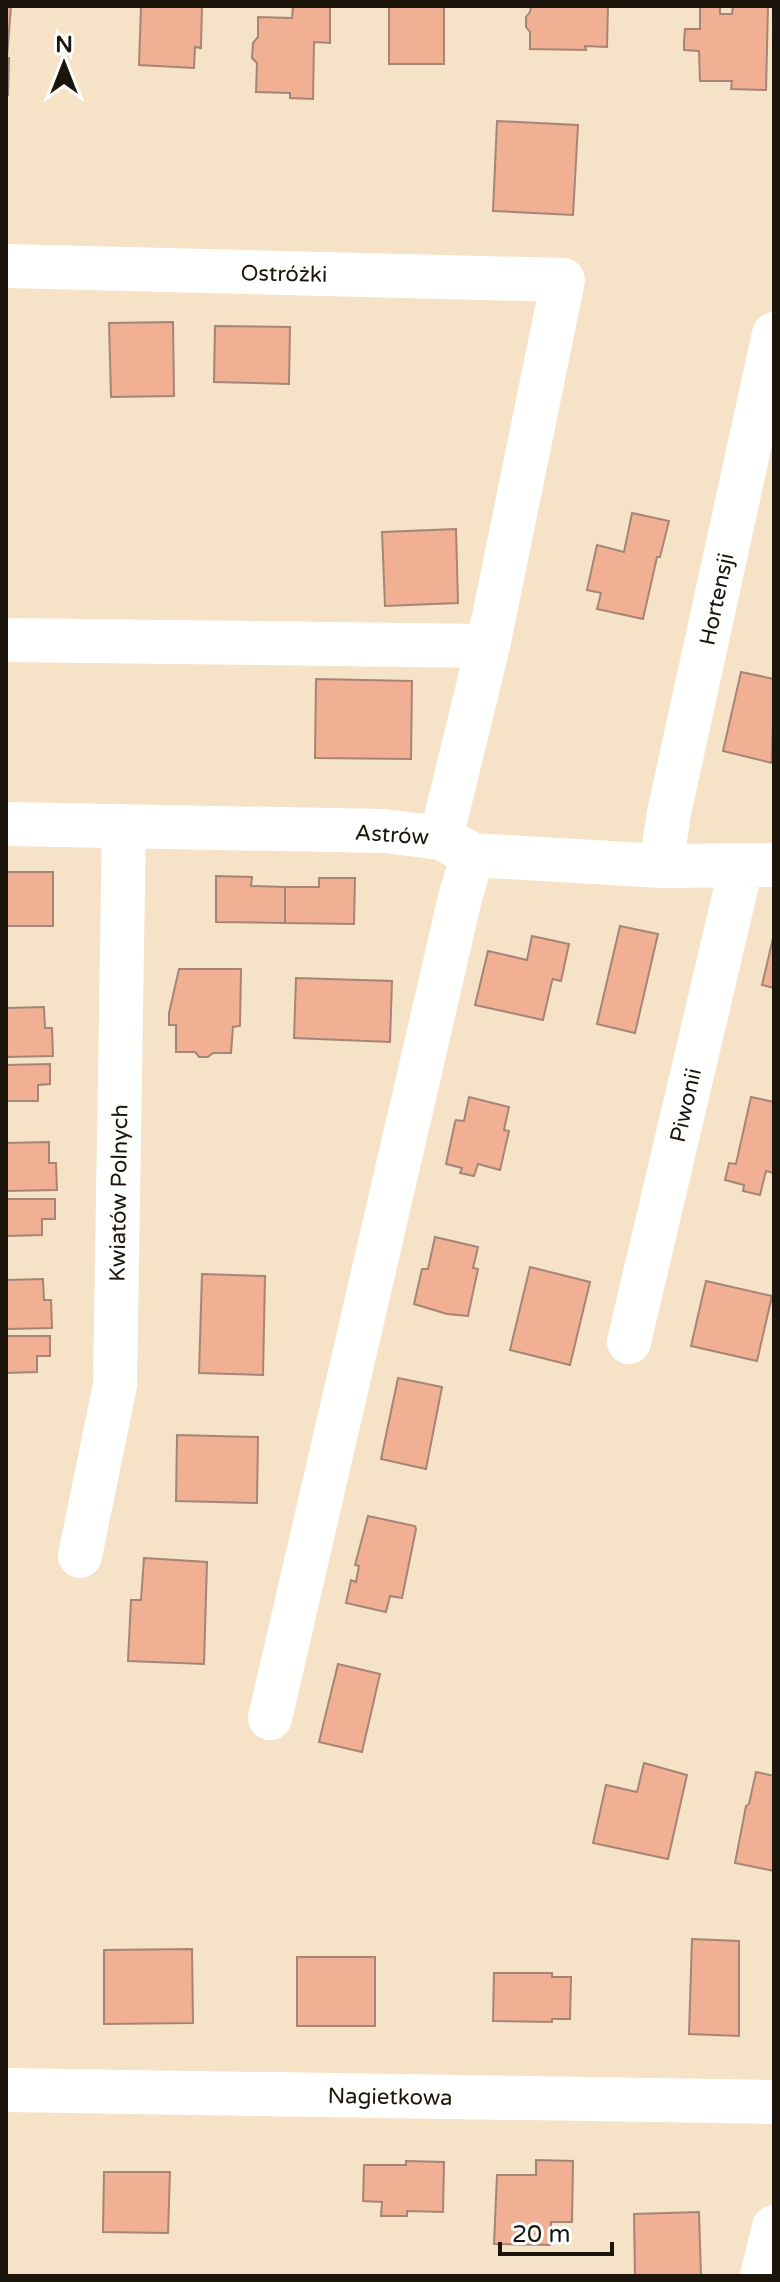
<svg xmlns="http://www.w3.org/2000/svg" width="780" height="2282" viewBox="0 0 780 2282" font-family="'Varela Round',sans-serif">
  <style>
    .building { fill: #f1af93; stroke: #a58578; stroke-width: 2 }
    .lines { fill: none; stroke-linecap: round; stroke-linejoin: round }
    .minor { stroke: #fff; stroke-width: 44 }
    .labels { text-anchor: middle; stroke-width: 6; stroke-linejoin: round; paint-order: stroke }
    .street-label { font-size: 22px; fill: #1c150b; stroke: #fff }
  </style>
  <rect width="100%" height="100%" fill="#f6e2c6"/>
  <path class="building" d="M 6,6 L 11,6 L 7,58 L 9,58 L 8,95 L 6,95 Z
    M 141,6 L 202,6 L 201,48 L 195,47 L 194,68 L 139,65 Z
    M 293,6 L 330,6 L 330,43 L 314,42 L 313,99 L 290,98 L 290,93 L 256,92 L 257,63 L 252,58 L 253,43 L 258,37 L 258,17 L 292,18 Z
    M 389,6 L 444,6 L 444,64 L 389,64 Z
    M 531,6 L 608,6 L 607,47 L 585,46 L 586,50 L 530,49 L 530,32 L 526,27 L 526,17 L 530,12 Z
    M 700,6 L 720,6 L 720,14 L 732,14 L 733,6 L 768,6 L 766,90 L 731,89 L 732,81 L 700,81 L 699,51 L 684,50 L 684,41 L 685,29 L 700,29 Z
    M 497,121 L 578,125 L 573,215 L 493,211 Z
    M 173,322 L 174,396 L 111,397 L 109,323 Z
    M 215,326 L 290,327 L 289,384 L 214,382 Z
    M 632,513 L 669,521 L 660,557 L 657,557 L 643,619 L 597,609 L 601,593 L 587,590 L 597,545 L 624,552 Z
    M 456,529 L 458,603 L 385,606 L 382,532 Z
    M 741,672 L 774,679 L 772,763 L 723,751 Z
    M 316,679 L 412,681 L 411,759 L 315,758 Z
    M 6,872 L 53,872 L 53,926 L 6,926 Z
    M 216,876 L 252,877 L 251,886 L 285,887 L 285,923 L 216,922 Z
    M 319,878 L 355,878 L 354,924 L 285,923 L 285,887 L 319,887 Z
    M 620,926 L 658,934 L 635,1033 L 597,1024 Z
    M 774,934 L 774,988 L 762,985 Z
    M 532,936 L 569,944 L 561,981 L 553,979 L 552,981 L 543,1020 L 475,1005 L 488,951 L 527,960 Z
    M 179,969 L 241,969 L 240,1026 L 233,1027 L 231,1053 L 213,1053 L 208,1057 L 199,1057 L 195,1052 L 176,1052 L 176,1025 L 169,1025 L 169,1013 Z
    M 296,978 L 392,981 L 390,1042 L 294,1038 Z
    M 44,1007 L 45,1028 L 52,1028 L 53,1056 L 6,1057 L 6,1008 Z
    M 50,1064 L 50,1084 L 38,1085 L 38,1101 L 6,1101 L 6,1065 Z
    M 469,1097 L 509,1107 L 504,1130 L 509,1131 L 500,1170 L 478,1164 L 474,1176 L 460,1173 L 462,1168 L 446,1164 L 455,1122 L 456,1120 L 464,1121 Z
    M 751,1097 L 774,1102 L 774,1173 L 766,1171 L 760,1195 L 743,1191 L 744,1185 L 725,1180 L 729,1163 L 736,1164 Z
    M 49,1142 L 49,1163 L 56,1163 L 57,1190 L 6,1191 L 6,1143 Z
    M 6,1199 L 55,1199 L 55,1219 L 42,1219 L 42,1235 L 6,1236 Z
    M 435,1237 L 478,1247 L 473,1268 L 478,1269 L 468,1316 L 447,1314 L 414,1304 L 422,1269 L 428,1269 Z
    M 530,1267 L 590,1282 L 570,1365 L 510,1350 Z
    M 202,1274 L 265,1276 L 263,1375 L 199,1373 Z
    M 43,1279 L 44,1300 L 51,1300 L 52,1328 L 6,1329 L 6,1280 Z
    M 706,1281 L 772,1296 L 757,1361 L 691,1346 Z
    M 6,1336 L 50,1336 L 50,1356 L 37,1356 L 37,1372 L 6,1373 Z
    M 398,1378 L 442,1387 L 426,1469 L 381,1459 Z
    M 177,1435 L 258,1437 L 257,1503 L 176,1501 Z
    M 368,1516 L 415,1526 L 416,1529 L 402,1598 L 390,1596 L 386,1612 L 346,1603 L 351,1580 L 356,1582 L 359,1566 L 355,1565 Z
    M 144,1558 L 207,1562 L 204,1664 L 128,1661 L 131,1600 L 141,1600 Z
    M 338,1664 L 380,1674 L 362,1752 L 319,1742 Z
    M 644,1763 L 687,1775 L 668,1859 L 593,1843 L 606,1785 L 637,1792 Z
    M 756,1772 L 774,1776 L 774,1871 L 735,1863 L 746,1806 L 749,1804 Z
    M 692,1939 L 739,1941 L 739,2036 L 689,2034 Z
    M 192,1949 L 193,2023 L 104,2024 L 104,1950 Z
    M 297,1957 L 375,1957 L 375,2026 L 297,2026 Z
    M 494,1973 L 552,1973 L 552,1977 L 571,1977 L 570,2019 L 552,2019 L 552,2022 L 493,2021 Z
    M 536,2160 L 573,2161 L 572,2222 L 551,2222 L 550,2245 L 494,2244 L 497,2175 L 536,2175 Z
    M 406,2161 L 444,2162 L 443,2212 L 407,2211 L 407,2216 L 381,2216 L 382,2202 L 363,2201 L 364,2165 L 406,2165 Z
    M 104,2172 L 170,2172 L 168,2233 L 103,2232 Z
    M 699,2212 L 701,2276 L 635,2276 L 634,2214 Z"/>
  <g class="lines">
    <path class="minor" d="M 6,266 L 563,280 L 488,646 L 441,838
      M 6,640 L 488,646
      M 6,824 L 384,831 L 441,838 L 473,855 L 661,866 L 774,865
      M 661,866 L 669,813 L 774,334
      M 629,1342 L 741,867
      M 80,1556 L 115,1385 L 124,826
      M 270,1718 L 461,894 L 473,855
      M 6,2090 L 774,2102
      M 762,2276 L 774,2227"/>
  </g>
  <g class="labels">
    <g class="street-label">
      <text transform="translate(284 273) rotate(1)" y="8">Ostróżki</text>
      <text transform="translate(716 599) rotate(-78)" y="8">Hortensji</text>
      <text transform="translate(392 834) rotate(4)" y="8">Astrów</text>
      <text transform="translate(685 1105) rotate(-77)" y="8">Piwonii</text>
      <text transform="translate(118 1193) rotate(-89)" y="8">Kwiatów Polnych</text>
      <text transform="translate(390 2096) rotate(1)" y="8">Nagietkowa</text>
    </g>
  </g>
  <rect width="780" height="2282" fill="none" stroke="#1c150b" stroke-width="16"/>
  <g transform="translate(64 64)" stroke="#ffffff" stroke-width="6" paint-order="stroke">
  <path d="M0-6L14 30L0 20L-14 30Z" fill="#1c150b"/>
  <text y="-12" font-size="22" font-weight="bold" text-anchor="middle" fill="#1c150b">N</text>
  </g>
  <path d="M500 2242v12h112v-12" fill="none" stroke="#1c150b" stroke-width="4"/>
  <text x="512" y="2242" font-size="24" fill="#1c150b" stroke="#ffffff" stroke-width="6" paint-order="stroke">20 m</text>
</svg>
